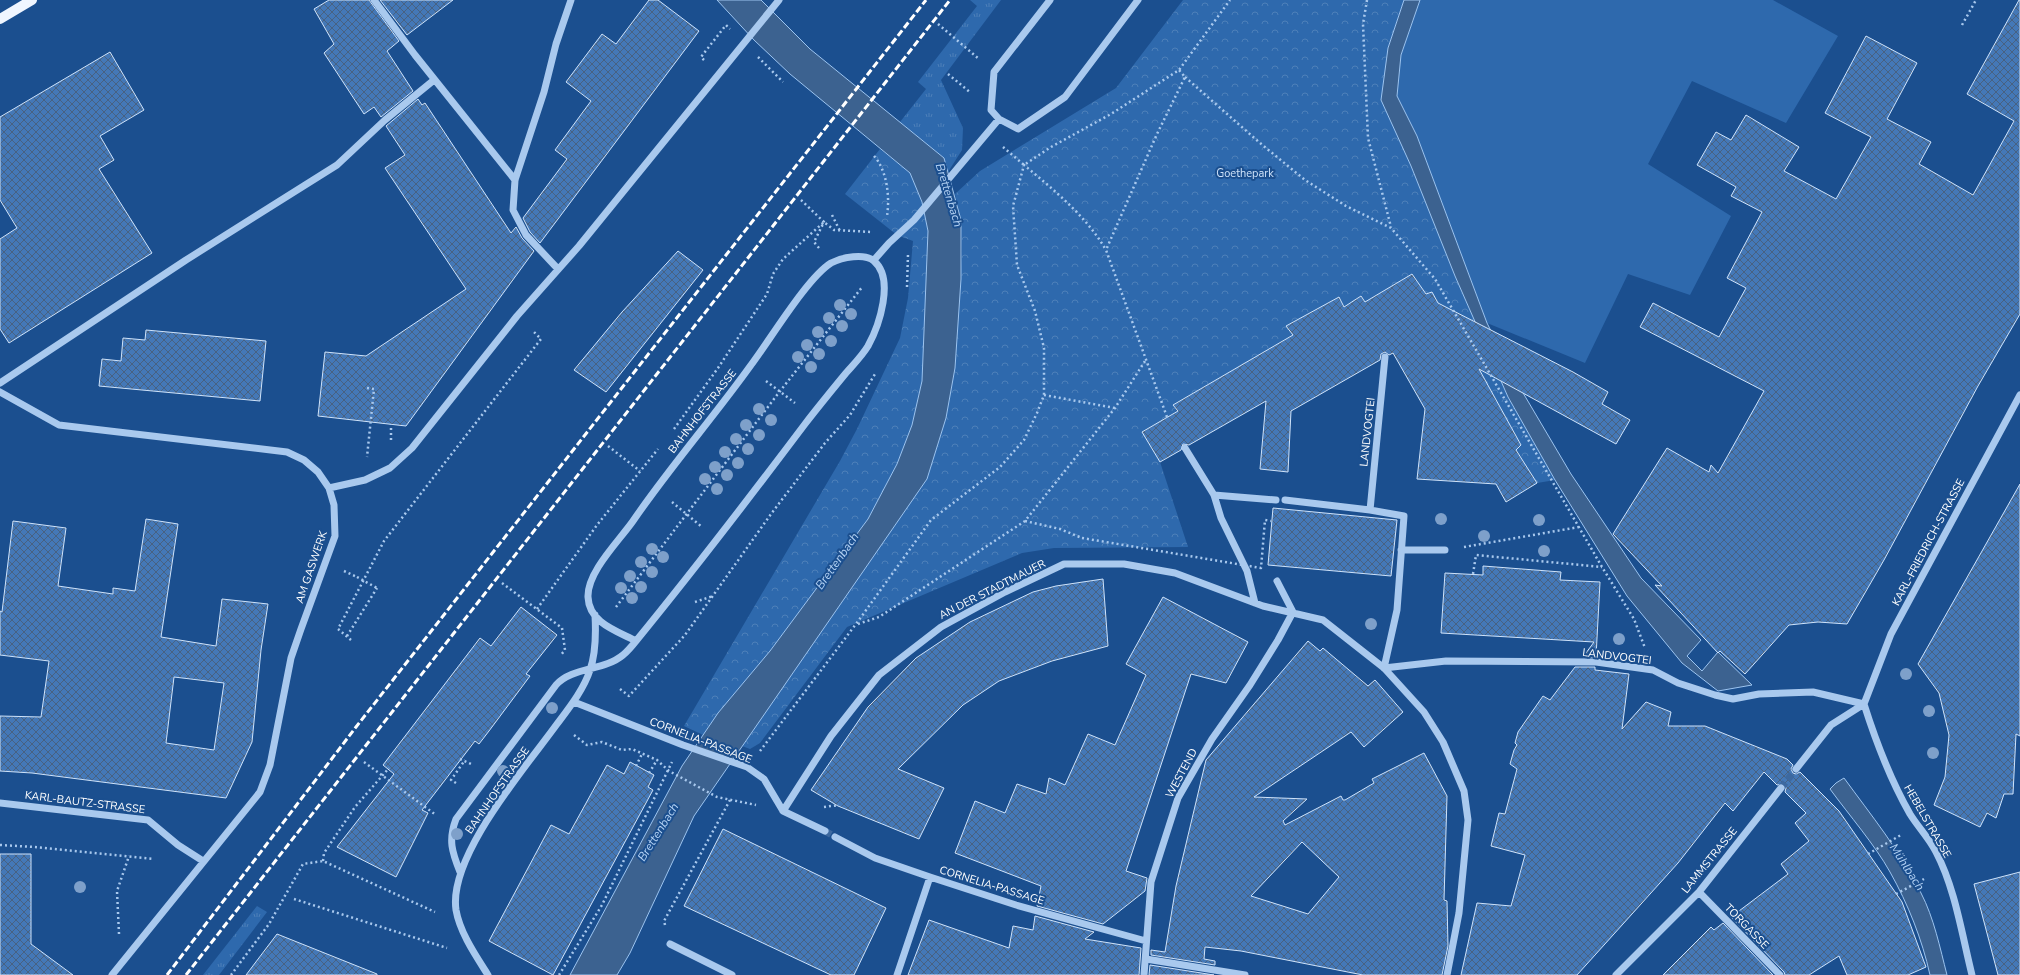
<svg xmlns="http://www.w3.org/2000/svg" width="2020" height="975" viewBox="0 0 2020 975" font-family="'Nunito Sans',sans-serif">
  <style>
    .grass { fill: url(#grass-tufts) }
    .park { fill: url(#park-crowns) }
    .garden { fill: #2e69ad }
    .water { fill: #3c6290; stroke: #9cc4f0 }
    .building { fill: url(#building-cross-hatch); stroke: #cfe3fa; fill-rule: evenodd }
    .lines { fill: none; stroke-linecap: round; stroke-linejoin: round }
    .minor-tunnel { stroke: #3d69a0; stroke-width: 7; stroke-dasharray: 7 3.5; stroke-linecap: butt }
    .path { stroke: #a9c9ee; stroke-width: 2.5; stroke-dasharray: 2 3; stroke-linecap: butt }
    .minor { stroke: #a9c9ee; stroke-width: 7 }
    .major { stroke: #f0f6ff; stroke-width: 10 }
    .rail { stroke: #fff; stroke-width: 3; stroke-dasharray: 7 3; stroke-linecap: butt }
    .path-bridge { stroke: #a9c9ee; stroke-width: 2.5; stroke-dasharray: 2 3; stroke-linecap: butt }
    .tree { fill: #7ea0ca }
    .labels { text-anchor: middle; stroke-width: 4; stroke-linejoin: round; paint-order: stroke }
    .park-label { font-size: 11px; fill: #cfe3fa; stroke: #1b4f8f }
    .street-label { font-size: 11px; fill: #fff; stroke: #1b4f8f }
    .water-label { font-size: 12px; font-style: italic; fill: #b5d3f5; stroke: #1b4f8f }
  </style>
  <defs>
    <pattern id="grass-tufts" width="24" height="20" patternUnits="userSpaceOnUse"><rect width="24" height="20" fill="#2e69ad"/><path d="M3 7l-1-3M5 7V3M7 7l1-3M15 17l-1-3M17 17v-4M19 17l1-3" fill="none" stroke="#4d80b9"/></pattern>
    <pattern id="park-crowns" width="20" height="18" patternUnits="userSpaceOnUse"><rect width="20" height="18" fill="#2e69ad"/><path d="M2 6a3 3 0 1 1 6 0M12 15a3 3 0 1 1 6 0" fill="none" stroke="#4d80b9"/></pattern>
    <pattern id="building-cross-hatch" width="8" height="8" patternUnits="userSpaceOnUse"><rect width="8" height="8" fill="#4478b7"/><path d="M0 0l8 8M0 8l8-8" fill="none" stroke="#486282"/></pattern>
  </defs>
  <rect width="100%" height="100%" fill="#1b4f8f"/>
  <path class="grass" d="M 970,0 L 1001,0 L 941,80 L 963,128 L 962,150 L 948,172 L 944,158 L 900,122 L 926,89 L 918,82 L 977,6 Z
    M 257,906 L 267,912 L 219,975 L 203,975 Z"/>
  <path class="park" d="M 1183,0 L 1404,0 L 1388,48 L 1411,166 L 1455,276 L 1508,397 L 1555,480 L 1537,483 L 1516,450 L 1521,445 L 1483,376 L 1432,293 L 1426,294 L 1412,274 L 1365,302 L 1361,296 L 1344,307 L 1339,297 L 1286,326 L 1293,335 L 1173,405 L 1177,411 L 1143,432 L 1160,462 L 1188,547 L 1054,548 L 1022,553 L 847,627 L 760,743 L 750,749 L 742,746 L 927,479 L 946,418 L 955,368 L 962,252 L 961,220 L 955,194 L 980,171 L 1116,88 Z
    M 880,149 L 910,173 L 922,202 L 928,231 L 922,381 L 912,425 L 897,464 L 868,519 L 770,651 L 718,713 L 703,735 L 684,726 L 840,461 L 857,429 L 900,338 L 908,298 L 913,241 L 897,235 L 845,194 Z"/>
  <path class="garden" d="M 1420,0 L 1773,0 L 1838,36 L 1786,123 L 1692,81 L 1648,164 L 1731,216 L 1690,295 L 1628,274 L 1585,363 L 1487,323 L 1417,136 L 1397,96 L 1401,55 Z"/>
  <path class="water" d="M 717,0 L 761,0 L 810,49 L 944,158 L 961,220 L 961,279 L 955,368 L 946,418 L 927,479 L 694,816 L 630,953 L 617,975 L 570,975 L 682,766 L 718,713 L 770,651 L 868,519 L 897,464 L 912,425 L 922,381 L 928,231 L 922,202 L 910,173 L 790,74 L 754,40 Z
    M 1404,0 L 1420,0 L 1401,55 L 1397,96 L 1417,136 L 1487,323 L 1516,381 L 1571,474 L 1641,578 L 1701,640 L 1687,656 L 1702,671 L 1718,652 L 1752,685 L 1718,691 L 1682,663 L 1627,596 L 1555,480 L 1508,397 L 1455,276 L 1411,166 L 1381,100 L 1388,48 Z
    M 1844,778 C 1871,815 1901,852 1921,893 C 1934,918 1940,948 1947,975 L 1930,975 C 1922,939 1908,904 1890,872 C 1875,845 1849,815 1830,789 L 1836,783 Z"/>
  <path class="building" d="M 329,0 L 369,0 L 399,41 L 387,51 L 413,91 L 381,117 L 374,107 L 364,114 L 324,53 L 334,44 L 314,9 Z
    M 380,0 L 453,0 L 407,35 Z
    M 649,0 L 658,0 L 699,31 L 540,243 L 530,232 L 523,218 L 567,159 L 555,150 L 591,101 L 566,82 L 602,34 L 616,44 Z
    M 2019,0 L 2020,0 L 2020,314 L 1978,386 L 1884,560 L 1847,624 L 1818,622 L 1789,625 L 1745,674 L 1720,651 L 1718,653 L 1655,585 L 1662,586 L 1613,534 L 1667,448 L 1709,472 L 1711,465 L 1718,473 L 1764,391 L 1640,327 L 1653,303 L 1719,337 L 1746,288 L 1727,278 L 1762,212 L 1731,196 L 1736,187 L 1697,165 L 1716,132 L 1731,140 L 1746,115 L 1799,147 L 1784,171 L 1836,199 L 1871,137 L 1825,113 L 1866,36 L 1917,63 L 1887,119 L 1931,142 L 1919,164 L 1973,195 L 2014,121 L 1967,94 Z
    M 110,52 L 144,110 L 100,136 L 114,160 L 99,169 L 152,253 L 9,343 L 0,329 L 0,239 L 17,228 L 0,200 L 0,117 Z
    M 418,99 L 422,105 L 425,103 L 511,233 L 516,227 L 522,238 L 534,251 L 406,426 L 318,416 L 325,352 L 366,356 L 466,289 L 385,168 L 405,155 L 386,126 Z
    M 678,251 L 703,270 L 606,392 L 574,370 L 622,312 Z
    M 1412,274 L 1426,294 L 1432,292 L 1438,303 L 1573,372 L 1608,392 L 1602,404 L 1630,420 L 1616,444 L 1479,369 L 1521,445 L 1516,450 L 1537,483 L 1506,502 L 1496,484 L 1417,479 L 1425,409 L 1393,353 L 1389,355 L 1385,352 L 1381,354 L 1380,360 L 1291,411 L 1288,472 L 1260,469 L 1266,401 L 1189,445 L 1183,444 L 1181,450 L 1160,462 L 1142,432 L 1178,411 L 1173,405 L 1293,335 L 1286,326 L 1339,297 L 1344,307 L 1361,296 L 1365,302 Z
    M 146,330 L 266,341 L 260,401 L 99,386 L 102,359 L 121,361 L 123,338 L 145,340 Z
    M 2020,484 L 2020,736 L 2016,734 L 2013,794 L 2004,794 L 1996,818 L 1987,813 L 1980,827 L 1934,805 L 1945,777 L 1949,735 L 1939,693 L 1918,664 Z
    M 1273,508 L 1397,520 L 1391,576 L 1268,565 Z
    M 146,519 L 178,524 L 161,637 L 216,646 L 222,599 L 268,604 L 261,650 L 252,742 L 226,798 L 32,773 L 0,771 L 0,716 L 41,717 L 49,661 L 0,655 L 0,611 L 2,612 L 13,521 L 66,528 L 58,586 L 113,594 L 113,588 L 135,591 ZM 174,677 L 224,683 L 214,750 L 166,743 Z
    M 1483,566 L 1561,572 L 1560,580 L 1600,582 L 1596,657 L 1583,657 L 1594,642 L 1441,633 L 1445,573 L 1483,575 Z
    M 1103,579 L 1108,646 L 1052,661 L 999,681 L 963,705 L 898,769 L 944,788 L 919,839 L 838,806 L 811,790 L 868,707 L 916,658 L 970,622 L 1033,592 L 1056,586 Z
    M 1163,597 L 1248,642 L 1226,683 L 1191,674 L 1126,871 L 1147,878 L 1145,891 L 1103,924 L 1037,906 L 1041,886 L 955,853 L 975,801 L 1005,813 L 1017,784 L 1046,794 L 1049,778 L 1065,785 L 1088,734 L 1115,745 L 1146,675 L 1126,664 Z
    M 521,607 L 557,635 L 526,674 L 530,676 L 489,731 L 479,744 L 475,741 L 422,810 L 428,813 L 396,877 L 337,847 L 394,774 L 383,765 L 480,638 L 491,646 Z
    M 1308,641 L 1320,651 L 1323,648 L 1368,686 L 1375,680 L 1403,712 L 1364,747 L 1351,732 L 1254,797 L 1307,799 L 1283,821 L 1285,825 L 1341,796 L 1343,800 L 1345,800 L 1374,783 L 1372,779 L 1424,753 L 1447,796 L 1444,900 L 1447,901 L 1448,946 L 1442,975 L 1363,975 L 1241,951 L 1205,947 L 1204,959 L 1215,961 L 1215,965 L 1151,955 L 1151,950 L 1165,952 L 1176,886 L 1206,760 ZM 1302,842 L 1339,877 L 1308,914 L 1251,896 Z
    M 1575,667 L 1595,667 L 1595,670 L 1629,674 L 1622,729 L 1646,702 L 1671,712 L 1668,726 L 1705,726 L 1787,759 L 1793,765 L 1791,769 L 1793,773 L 1796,774 L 1800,772 L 1839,811 L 1902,902 L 1926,967 L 1908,975 L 1847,975 L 1839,956 L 1809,975 L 1785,975 L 1784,972 L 1731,917 L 1788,874 L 1781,864 L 1809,841 L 1795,823 L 1806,813 L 1785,792 L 1786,788 L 1784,784 L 1777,785 L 1764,772 L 1733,811 L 1725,803 L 1678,863 L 1577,975 L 1461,975 L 1477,903 L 1511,906 L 1525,855 L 1491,846 L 1499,813 L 1505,814 L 1517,769 L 1510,764 L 1514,750 L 1517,745 L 1515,743 L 1518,732 L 1543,696 L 1550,700 Z
    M 630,762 L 654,775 L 648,787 L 653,790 L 553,975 L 489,941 L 551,825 L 569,834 L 607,765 L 624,774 Z
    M 723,829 L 886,908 L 854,975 L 831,975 L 684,906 Z
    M 0,854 L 31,854 L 31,944 L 73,975 L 0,975 Z
    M 2020,872 L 2020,975 L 1998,975 L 1974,884 Z
    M 1035,916 L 1094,932 L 1085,939 L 1141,948 L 1139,975 L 908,975 L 929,920 L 1009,948 L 1013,926 L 1033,930 Z
    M 1723,923 L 1773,975 L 1663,975 L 1711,927 L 1714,930 Z
    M 277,934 L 377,974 L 377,975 L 246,975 Z
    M 1150,965 L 1214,975 L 1149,975 Z"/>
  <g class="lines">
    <path class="minor-tunnel" d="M 1781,788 L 1796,769
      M 825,831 L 835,837"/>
    <path class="path" d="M 1367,0 L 1363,24 L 1368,138 L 1391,227
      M 938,24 L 979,59
      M 1962,25 L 1976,0
      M 758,57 L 783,82
      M 704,60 L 701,57 L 726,25 L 730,29
      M 948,74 L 971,93
      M 1185,77 L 1260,143 L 1305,180 L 1346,206 L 1391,228 L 1435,279 L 1602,567 L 1634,619 L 1645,648
      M 1003,147 L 1024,165 L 1051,147 L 1111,114 L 1179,70 L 1230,0
      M 874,156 C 887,170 890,197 887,216
      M 801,200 L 824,222 L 814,242 L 819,248
      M 832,215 L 840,231
      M 907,287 L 908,254
      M 766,381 L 795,403
      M 367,388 L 374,389 L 367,457
      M 1044,395 L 1115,408
      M 1167,417 L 1106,250 L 1157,134 L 1185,77 L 1179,70
      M 674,429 L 718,368 L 767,294 L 773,274 L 783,259 L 824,222 L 834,230 L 872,232
      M 391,440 L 391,424
      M 608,446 L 640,471
      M 672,502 L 702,527
      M 1025,521 L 1060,529 L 1082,538
      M 1464,547 L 1579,527
      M 344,571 L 357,577
      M 1473,574 L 1476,555 L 1602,567
      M 502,583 L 562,628 L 565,650 L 560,656
      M 695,602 L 713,596
      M 616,607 L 777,395 L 863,286
      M 537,609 L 597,525 L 658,449
      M 858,624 L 879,617 L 1025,521 L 1115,408 L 1145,361
      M 347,636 L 377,588
      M 351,640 L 338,629 L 384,541 L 541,339 L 532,330
      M 620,689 L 629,696 L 685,635 L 771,514 L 825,443 L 850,415 L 875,374
      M 574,735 L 587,745 L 602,742 L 622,750 L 632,749 L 657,760 L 669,771 L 717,797 L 756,805
      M 760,751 L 856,624 L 931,520 L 1000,467 L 1024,440 L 1037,413 L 1044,395 L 1044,348 L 1035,311 L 1017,265 L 1013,206 L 1024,165 C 1054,190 1086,216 1106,250
      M 460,759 L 471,764
      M 364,762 L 436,815
      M 636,766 L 642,754
      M 649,773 L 657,760
      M 456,783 L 451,780 L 465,760
      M 824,807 L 839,805
      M 0,845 L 35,847 L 154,859
      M 1868,854 L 1901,835
      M 323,861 L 324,853 L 355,807 L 389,768
      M 1896,894 L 1924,879
      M 294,899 L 447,948
      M 665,925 L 664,921 L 730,800
      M 119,934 L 117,891 L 129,856
      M 231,975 L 269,924 L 303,864 L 323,861 L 435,912
      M 559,975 L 602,905 L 672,762"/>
    <path class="minor" d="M 374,0 L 415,55 L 515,180
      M 1050,0 L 994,72 L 991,110 L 999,119 L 1018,129 L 1065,97 L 1138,0
      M 874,260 L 889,243 L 914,220 L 999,119
      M 558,269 L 526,235 L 513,210 L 515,180 L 544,92 L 556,44 L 571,0
      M 0,383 L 186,260 L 337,165 L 385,120 L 434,80
      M 0,392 L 59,425 L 287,452 L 304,460 L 318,472 L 329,488 L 334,505 L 335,536 L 301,629 L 291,658 L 270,765 L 260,792 L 112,975
      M 1185,448 L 1214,495 L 1221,518 L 1247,571 L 1255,603
      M 329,488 L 365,480 L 390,468 L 412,448 L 517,316 L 579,246 L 779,0
      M 1214,495 L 1276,500
      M 1285,500 L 1370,510 L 1385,357
      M 1370,510 L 1404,516 L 1397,610 L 1384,668
      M 1401,550 L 1445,550
      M 1277,581 L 1293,612
      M 1384,668 L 1446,661 L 1596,662 L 1653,670 L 1678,683 L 1715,695 L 1733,699 L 1759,694 L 1813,692 L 1864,704
      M 574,702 L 683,745 L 747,767 L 764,779 L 783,811 L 825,831
      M 1864,704 L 1891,634 L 2020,395
      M 1864,704 C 1876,742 1890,779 1910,814 C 1918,827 1929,838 1936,852 C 1955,888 1962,935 1972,975
      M 1796,769 L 1831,725 L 1864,704
      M 0,803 L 148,820 L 178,845 L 203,861
      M 783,811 L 831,736 L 879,675 L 941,627 L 1005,592 L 1064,564 L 1124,564 L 1175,573 L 1263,606 L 1323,620 L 1384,668 L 1424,712 L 1443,742 L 1464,791 L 1468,820 L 1459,913 L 1447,975
      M 835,837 L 875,858 L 930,877 L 1016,905 L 1146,941
      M 460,872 C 452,852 448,840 456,819 L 556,685 C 572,667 604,671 623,655 C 628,651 632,646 636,641 C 694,570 750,497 805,424 C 818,407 832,390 846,373 C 853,365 862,356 868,346 C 879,326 895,279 874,261 C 865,253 842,257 831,263 C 807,278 770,340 751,365 C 713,418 670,467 633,521 C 619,541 587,572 588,597 C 589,623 617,631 636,641
      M 1699,892 L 1780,975
      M 670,944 L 732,975
      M 1146,959 L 1245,975
      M 488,975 C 476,956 460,933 456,910 C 448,856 526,767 557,724 C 569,708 584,689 590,670 C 596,653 596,633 595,615
      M 897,975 L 930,877
      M 1144,975 L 1151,882 L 1178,798 L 1212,739 L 1250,685 L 1278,640 L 1293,612
      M 1616,975 L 1699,892 L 1781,788"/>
    <path class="major" d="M 0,19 L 32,0"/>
    <path class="rail" d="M 167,975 L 356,727 L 926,0
      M 186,975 L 950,0"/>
    <path class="path-bridge" d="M 1082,538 L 1261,568 L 1265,520 L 1271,521
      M 357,577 L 377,588"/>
  </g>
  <g class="tree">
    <circle cx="840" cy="305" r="6"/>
    <circle cx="851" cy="314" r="6"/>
    <circle cx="829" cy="318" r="6"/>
    <circle cx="842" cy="326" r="6"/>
    <circle cx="818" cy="332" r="6"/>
    <circle cx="831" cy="341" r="6"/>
    <circle cx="807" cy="345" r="6"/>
    <circle cx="819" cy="354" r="6"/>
    <circle cx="798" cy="357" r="6"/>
    <circle cx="811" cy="367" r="6"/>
    <circle cx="759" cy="409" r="6"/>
    <circle cx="771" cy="420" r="6"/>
    <circle cx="746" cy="425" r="6"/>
    <circle cx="759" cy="435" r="6"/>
    <circle cx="736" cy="439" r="6"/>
    <circle cx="748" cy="449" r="6"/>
    <circle cx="725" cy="452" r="6"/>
    <circle cx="738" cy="463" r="6"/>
    <circle cx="715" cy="467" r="6"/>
    <circle cx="727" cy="475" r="6"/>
    <circle cx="705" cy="479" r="6"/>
    <circle cx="717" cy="489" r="6"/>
    <circle cx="1441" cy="519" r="6"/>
    <circle cx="1539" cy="520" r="6"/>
    <circle cx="1484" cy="536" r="6"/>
    <circle cx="652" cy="549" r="6"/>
    <circle cx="1544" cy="551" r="6"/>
    <circle cx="663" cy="557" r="6"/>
    <circle cx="641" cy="562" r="6"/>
    <circle cx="652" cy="572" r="6"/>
    <circle cx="630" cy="576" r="6"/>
    <circle cx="641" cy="587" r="6"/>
    <circle cx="621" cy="588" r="6"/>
    <circle cx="632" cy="598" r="6"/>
    <circle cx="1371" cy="624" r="6"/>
    <circle cx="1619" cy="639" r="6"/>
    <circle cx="1906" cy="674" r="6"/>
    <circle cx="552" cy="708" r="6"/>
    <circle cx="1929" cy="711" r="6"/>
    <circle cx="1933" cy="753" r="6"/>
    <circle cx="503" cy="771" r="6"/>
    <circle cx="457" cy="834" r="6"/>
    <circle cx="80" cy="887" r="6"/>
  </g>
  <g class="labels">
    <g class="park-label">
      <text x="1245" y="177">Goethepark</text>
    </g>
    <g class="street-label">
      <text transform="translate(702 411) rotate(-52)" y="4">BAHNHOFSTRASSE</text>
      <text transform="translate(1367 432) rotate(-84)" y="4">LANDVOGTEI</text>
      <text transform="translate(1928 542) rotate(-62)" y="4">KARL-FRIEDRICH-STRASSE</text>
      <text transform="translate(311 567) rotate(-71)" y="4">AM GASWERK</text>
      <text transform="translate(992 589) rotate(-27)" y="4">AN DER STADTMAUER</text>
      <text transform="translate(1617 656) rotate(7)" y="4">LANDVOGTEI</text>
      <text transform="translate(701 740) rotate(21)" y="4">CORNELIA-PASSAGE</text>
      <text transform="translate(1181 773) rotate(-62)" y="4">WESTEND</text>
      <text transform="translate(497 790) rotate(-55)" y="4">BAHNHOFSTRASSE</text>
      <text transform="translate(85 802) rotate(7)" y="4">KARL-BAUTZ-STRASSE</text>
      <text transform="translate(1928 821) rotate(60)" y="4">HEBELSTRASSE</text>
      <text transform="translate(1709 860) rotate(-51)" y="4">LAMMSTRASSE</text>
      <text transform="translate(992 885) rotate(17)" y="4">CORNELIA-PASSAGE</text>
      <text transform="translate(1747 926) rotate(46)" y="4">TORGASSE</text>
    </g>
    <g class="water-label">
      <text transform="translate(949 195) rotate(73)" y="4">Brettenbach</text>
      <text transform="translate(837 561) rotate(-55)" y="4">Brettenbach</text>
      <text transform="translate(658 832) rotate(-58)" y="4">Brettenbach</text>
      <text transform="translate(1907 867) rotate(57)" y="4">Mühlbach</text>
    </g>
  </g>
</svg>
